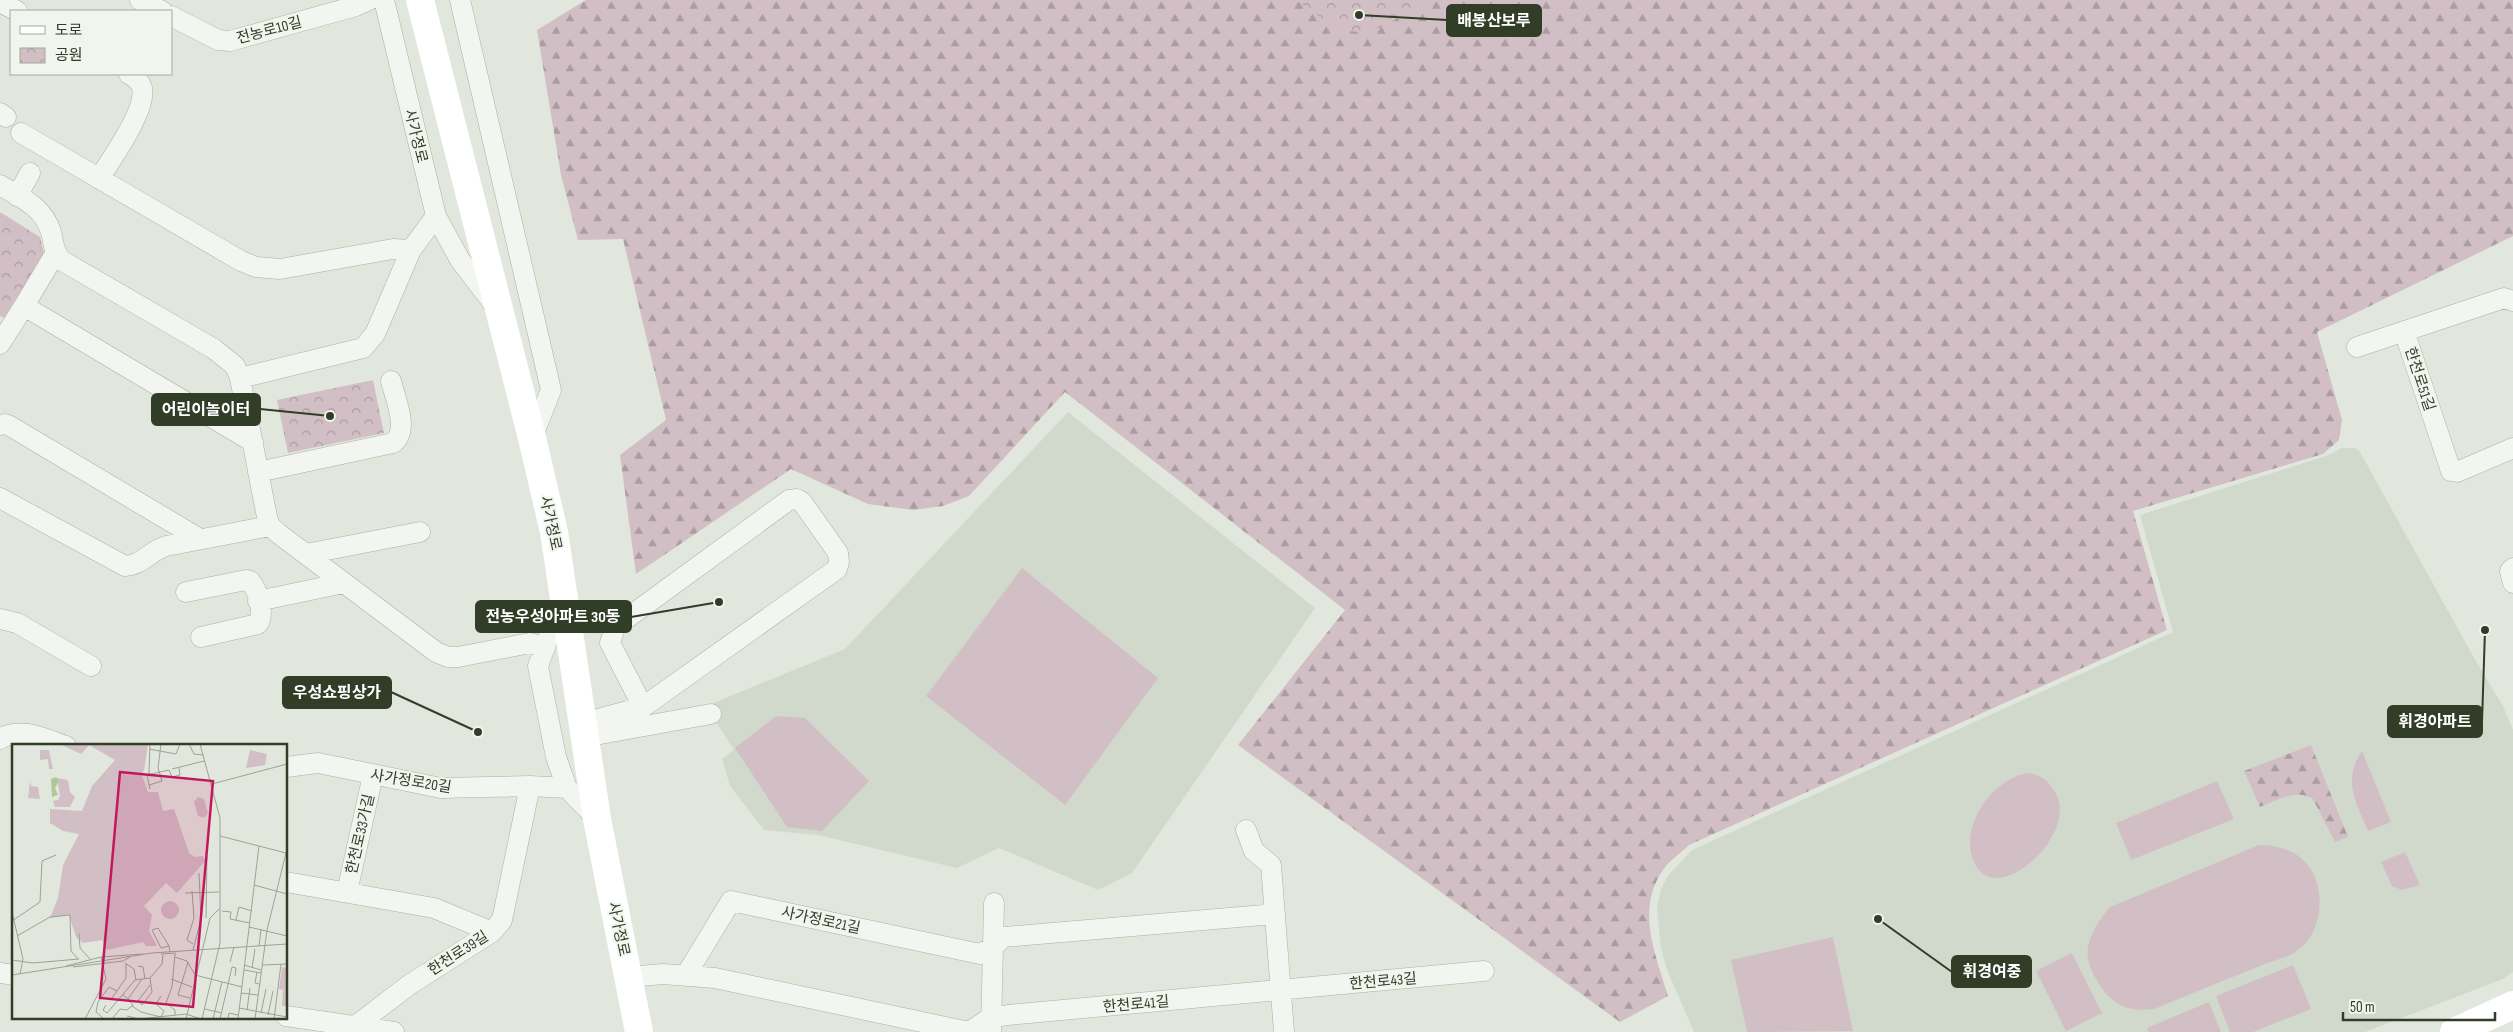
<svg xmlns="http://www.w3.org/2000/svg" width="2513" height="1032" viewBox="0 0 2513 1032" font-family="'Sofia Sans Condensed','Noto Sans KR',sans-serif">
  <style>
    .built { fill: #d1d9cc }
    .grass { fill: #d1bfc5 }
    .forest { fill: url(#forest-firs) }
    .park { fill: url(#park-crowns) }
    .lines { fill: none; stroke-linecap: round; stroke-linejoin: round }
    .minor-casing { stroke: #a9b1a3; stroke-width: 21 }
    .minor { stroke: #f2f5f0; stroke-width: 20 }
    .secondary { stroke: #fff; stroke-width: 28 }
    .labels { text-anchor: middle; stroke-width: 4; stroke-linejoin: round; paint-order: stroke }
    .street-label { font-size: 15px; fill: #313d27; stroke: #f1f5ed }
    .inset-road { fill: none; stroke: #9ba395; stroke-width: 1 }
    .view { fill: #c2185b; fill-opacity: 0.15; stroke: #c2185b; stroke-width: 2.5 }
    .inset-edge { fill: none; stroke: #313d27; stroke-width: 2.5 }
    .leader { fill: none; stroke: #313d27; stroke-width: 2 }
    .callout-dot { fill: #313d27; stroke: #f1f5ed; stroke-width: 2 }
    .callout { fill: #313d27; stroke: #313d27; stroke-width: 2 }
    .callout-label { font-size: 16px; text-anchor: middle; font-weight: bold; fill: #fff }
  </style>
  <defs>
    <pattern id="forest-firs" width="22" height="20" patternUnits="userSpaceOnUse" patternTransform="scale(1.25)"><rect width="22" height="20" fill="#d1bfc5"/><path d="M5 1l3.5 6h-7zM16 11l3.5 6h-7z" fill="#aa9ca0"/></pattern>
    <pattern id="park-crowns" width="20" height="18" patternUnits="userSpaceOnUse" patternTransform="scale(1.25)"><rect width="20" height="18" fill="#d1bfc5"/><path d="M2 6a3 3 0 1 1 6 0M12 15a3 3 0 1 1 6 0" fill="none" stroke="#aa9ca0"/></pattern>
  </defs>
  <rect width="100%" height="100%" fill="#e2e7de"/>
  <path class="built" d="M 1068,412 L 1315,608 L 1132,873 L 1098,890 L 999,848 L 957,868 L 818,835 L 764,830 L 730,786 L 722,759 L 734,750 L 706,706 L 845,649 Z
    M 2341,448 L 2355,448 L 2360,452 L 2477,663 L 2503,706 L 2513,730 L 2513,972 L 2503,979 L 2365,1032 L 1694,1032 L 1667,970 L 1661,948 L 1657,909 L 1660,892 L 1667,877 L 1692,850 L 2173,632 L 2140,515 L 2329,455 Z"/>
  <path class="grass" d="M 1022,568 L 1158,678 L 1065,805 L 926,696 Z
    M 776,716 L 805,718 L 869,781 L 822,831 L 787,827 L 735,748 Z
    M 2362,751 L 2391,822 L 2368,831 C 2356,802 2342,781 2362,751 Z
    M 2029,773 C 2043,776 2048,780 2055,792 C 2080,832 2003,903 1978,869 C 1953,834 1991,777 2029,773 Z
    M 2217,781 L 2234,819 L 2131,860 L 2116,823 Z
    M 2259,845 C 2281,845 2303,853 2313,873 C 2325,897 2321,934 2298,950 C 2288,958 2271,961 2260,966 C 2224,980 2189,995 2154,1009 C 2125,1013 2108,1002 2095,977 C 2090,968 2086,957 2088,947 C 2091,931 2100,919 2110,907 Z
    M 2405,852 L 2420,885 L 2402,890 L 2392,886 L 2381,862 Z
    M 1833,937 L 1853,1031 L 1747,1032 L 1731,960 Z
    M 2072,953 L 2102,1013 L 2066,1031 L 2036,971 Z
    M 2293,965 L 2311,1009 L 2253,1032 L 2230,1032 L 2216,996 Z
    M 2209,1002 L 2221,1032 L 2149,1032 L 2147,1028 Z"/>
  <path class="forest" d="M 586,0 L 2513,0 L 2513,236 L 2317,332 L 2342,420 L 2339,440 L 2323,454 L 2133,511 L 2167,630 L 1689,845 C 1682,852 1673,858 1666,866 C 1634,906 1655,953 1668,996 L 1620,1022 L 1238,745 L 1345,610 L 1065,392 L 969,496 L 943,506 L 913,510 L 868,504 L 791,469 L 636,574 L 620,455 L 666,420 L 623,239 L 578,240 L 561,175 L 537,30 Z
    M 2311,745 L 2348,837 L 2335,842 L 2313,799 C 2296,788 2276,801 2260,807 L 2244,771 Z"/>
  <path class="park" d="M 1296,0 L 1431,0 C 1412,8 1395,22 1376,29 C 1347,41 1318,15 1296,0 Z
    M 0,212 L 40,237 L 44,253 L 4,318 L 0,316 Z
    M 373,380 L 384,433 L 288,453 L 277,400 Z"/>
  <g class="lines">
    <defs>
      <path id="minor" d="M 140,0 L 162,11
        M 384,0 L 436,216 L 460,260 L 495,306
        M 460,0 L 551,390 L 532,438
        M 0,2 L 17,11
        M 171,16 L 218,40 L 230,41 L 356,6 L 369,0
        M 0,113 L 6,117
        M 21,133 L 241,261 L 256,267 L 280,269 L 393,249 L 411,250
        M 99,179 C 111,159 147,110 142,88 C 140,81 135,77 129,74
        M 0,185 C 21,198 43,206 51,232 C 54,243 53,250 61,260 L 214,349 L 235,366 L 240,378 L 267,517 L 270,526 L 279,534 L 436,652 L 448,657 L 458,657 L 530,643 L 545,648
        M 17,196 L 30,173
        M 55,254 L 24,306 L 253,442
        M 2404,331 L 2451,471 L 2457,472 L 2513,448
        M 0,344 L 24,306
        M 2357,347 L 2504,298 L 2513,301
        M 240,378 L 363,348 L 375,334 L 411,250 L 436,216
        M 0,425 L 5,424 L 10,426 L 200,539
        M 258,472 L 393,443 C 410,431 395,398 391,381
        M 0,498 L 125,566 C 142,565 150,551 166,546 L 270,526
        M 306,554 L 420,532
        M 2513,568 L 2510,571 L 2513,583
        M 186,592 L 246,580 L 250,581 C 258,590 265,614 258,624 L 201,637
        M 563,598 L 538,666 L 556,757 L 567,788 L 597,819
        M 258,601 L 344,583
        M 0,619 L 17,623 L 91,666
        M 583,723 L 643,707 L 837,569 L 839,562 L 838,553 L 802,502 L 797,499 L 789,500 L 615,627 L 610,643 L 643,707
        M 584,737 L 711,714
        M 0,739 C 20,726 45,739 66,746
        M 286,767 L 318,763 L 441,788 L 530,786 L 567,788
        M 1246,830 L 1254,851 L 1271,865 L 1284,1032
        M 286,882 L 434,908 L 492,932
        M 347,892 L 373,775
        M 0,973 L 14,975
        M 686,975 L 731,901 L 980,954 L 993,947 L 1004,937 L 1275,914
        M 629,977 L 663,974 L 715,978 L 969,1032 L 990,1018 L 1008,1015 L 1484,971
        M 286,1016 L 394,1032
        M 991,1031 L 994,903
        M 353,1032 L 354,1027 L 409,985 L 492,932 L 502,920 L 530,786"/>
    </defs>
    <use href="#minor" class="minor-casing"/>
    <use href="#minor" class="minor"/>
    <path class="secondary" d="M 420,0 L 532,438 L 554,532 L 597,819 L 639,1032
      M 2454,1032 L 2513,1005"/>
  </g>
  <g class="labels">
    <g class="street-label">
      <text transform="translate(269 30) rotate(-15)" y="5">전농로10길</text>
      <text transform="translate(416 136) rotate(76)" y="5">사가정로</text>
      <text transform="translate(2420 379) rotate(72)" y="5">한천로51길</text>
      <text transform="translate(551 523) rotate(78)" y="5">사가정로</text>
      <text transform="translate(411 781) rotate(9)" y="5">사가정로20길</text>
      <text transform="translate(360 834) rotate(-77)" y="5">한천로33가길</text>
      <text transform="translate(821 920) rotate(12)" y="5">사가정로21길</text>
      <text transform="translate(619 929) rotate(78)" y="5">사가정로</text>
      <text transform="translate(458 953) rotate(-33)" y="5">한천로39길</text>
      <text transform="translate(1383 981) rotate(-5)" y="5">한천로43길</text>
      <text transform="translate(1136 1004) rotate(-5)" y="5">한천로41길</text>
    </g>
  </g>
  <g transform="translate(12 744)">
    <rect width="275" height="275" fill="#e2e7de"/>
    <path d="M 28,6 L 37,6 L 41,25 L 37,25 L 36,15 L 28,16 ZM 238,6 L 255,10 L 253,21 L 234,24 ZM 186,53 L 192,55 L 196,69 L 192,74 L 186,72 L 182,58 ZM149 166a9 9 0 1 1 18 0a9 9 0 1 1-18 0Z" fill="#d1bfc5"/>
    <path d="M 35,0 L 136,0 L 132,27 L 129,29 L 136,48 L 146,48 L 151,67 L 162,65 L 177,109 L 183,113 L 191,112 L 193,117 L 165,149 L 154,139 L 132,162 L 140,171 L 137,187 L 145,202 L 134,202 L 131,198 L 95,206 L 90,196 L 71,199 L 64,193 L 57,171 L 38,174 L 46,154 L 51,121 L 67,90 L 51,87 L 38,79 L 38,65 L 70,67 L 80,42 L 103,16 L 77,1 L 69,10 L 50,1 ZM 18,37 L 19,42 L 26,43 L 28,55 L 16,54 Z" fill="#d1bfc5"/>
    <path d="M 45,34 L 56,36 L 58,48 L 63,53 L 58,63 L 43,63 L 41,57 L 46,56 L 48,52 ZM 270,223 L 275,224 L 275,262 L 270,262 L 271,246 L 267,245 Z" fill="#d1bfc5"/>
    <path d="M 44,33 L 47,37 L 43,44 L 46,51 L 40,53 L 39,35 Z" fill="#b2c799"/>
    <path class="inset-road" d="M 177,0 L 182,10 L 191,11M 188,0 L 208,74 L 208,199 L 190,275M 137,5 L 164,10 L 168,0M 160,25 L 192,17M 137,30 L 138,0M 200,40 L 275,20M 137,41 L 150,37 L 146,24 L 149,0M 138,45 L 135,31 L 157,26 L 160,33 L 168,31 L 167,24M 208,92 L 274,109M 242,141 L 275,150M 180,147 L 182,174 L 175,196 L 181,200M 173,149 L 207,148M 210,167 L 219,168 L 218,175 L 238,179M 0,168 L 11,215 L 8,230M 194,174 L 195,112M 224,176 L 227,163 L 240,167M 0,177 L 28,158 L 30,117 L 44,111M 237,183 L 275,192M 67,189 L 68,204 L 78,215M 5,192 L 38,173 L 58,171 L 59,207 L 66,215M 157,202 L 149,204 L 140,186 L 146,184 L 157,202 L 158,208M 247,202 L 249,185M 181,206 L 189,175 L 187,129M 149,210 L 164,209M 89,213 L 131,210M 163,213 L 175,217 L 183,231 L 230,243M 0,216 L 21,219 L 67,215M 176,218 L 166,251 L 178,254M 218,218 L 222,203M 113,219 L 122,225 L 124,236M 232,221 L 249,226M 250,221 L 275,220M 54,222 L 89,213 L 94,235 L 73,275M 126,222 L 131,223 L 133,235M 61,223 L 111,217 L 118,213M 240,224 L 243,205M 232,226 L 249,229M 245,228 L 243,239 L 247,240M 0,231 L 140,209 L 275,200M 138,234 L 140,248 L 130,261 L 126,257 L 138,241M 159,235 L 180,243M 229,249 L 246,251M 111,251 L 116,255 L 130,235M 100,254 L 114,234 L 114,220M 94,261 L 91,266 L 95,269 L 123,236 L 138,234 L 150,220 L 151,211M 120,262 L 129,268 L 149,273 L 152,267 L 144,260 L 149,252M 227,264 L 275,273M 193,265 L 210,269M 235,266 L 238,244M 249,269 L 254,245M 163,271 L 163,266 L 154,259 L 160,243 L 163,210M 256,271 L 261,247M 115,272 L 127,275 L 174,270 L 189,275M 92,275 L 84,268 L 86,258 L 97,243 L 105,247M 100,275 L 108,265 L 115,266 L 121,261 L 116,255M 174,275 L 198,174 L 207,165M 201,275 L 210,238M 208,275 L 220,223 L 224,224 L 223,232M 216,275 L 217,269 L 226,271M 226,275 L 247,102M 243,275 L 255,186 L 274,109M 262,275 L 269,220"/>
    <path class="view" d="M 108,28 L 201,37 L 181,263 L 88,254 Z"/>
    <rect width="275" height="275" class="inset-edge"/>
  </g>
  <path class="leader" d="M1359 15L1447 20M330 416L260 409M719 602L631 617M478 732L391 692M2485 630L2482 722M1878 919L1952 972"/>
  <g class="callout-dot">
    <circle cx="1359" cy="15" r="5"/>
    <circle cx="330" cy="416" r="5"/>
    <circle cx="719" cy="602" r="5"/>
    <circle cx="478" cy="732" r="5"/>
    <circle cx="2485" cy="630" r="5"/>
    <circle cx="1878" cy="919" r="5"/>
  </g>
  <g class="callout">
    <rect x="1447" y="5" width="94" height="31" rx="5"/>
    <rect x="152" y="394" width="108" height="31" rx="5"/>
    <rect x="476" y="601" width="155" height="31" rx="5"/>
    <rect x="283" y="677" width="108" height="31" rx="5"/>
    <rect x="2388" y="706" width="94" height="31" rx="5"/>
    <rect x="1952" y="956" width="79" height="31" rx="5"/>
  </g>
  <g class="callout-label">
    <text x="1494" y="26">배봉산보루</text>
    <text x="206" y="415">어린이놀이터</text>
    <text x="553" y="622">전농우성아파트 30동</text>
    <text x="337" y="698">우성쇼핑상가</text>
    <text x="2435" y="727">휘경아파트</text>
    <text x="1992" y="977">휘경여중</text>
  </g>
  <rect x="10" y="10" width="162" height="65" fill="#f1f5ed" stroke="#a4ab9e"/>
  <rect x="20" y="26" width="25" height="8" fill="#ffffff" stroke="#a4ab9e"/>
  <text x="55" y="35" font-size="15" fill="#313d27">도로</text>
  <rect x="20" y="48" width="25" height="15" fill="url(#park-crowns)" stroke="#a4ab9e"/>
  <text x="55" y="60" font-size="15" fill="#313d27">공원</text>
  <path d="M2343 1012v8h152v-8" fill="none" stroke="#313d27" stroke-width="2.5"/>
  <text x="2350" y="1012" font-size="15" fill="#313d27" stroke="#f1f5ed" stroke-width="4" paint-order="stroke">50 m</text>
</svg>
